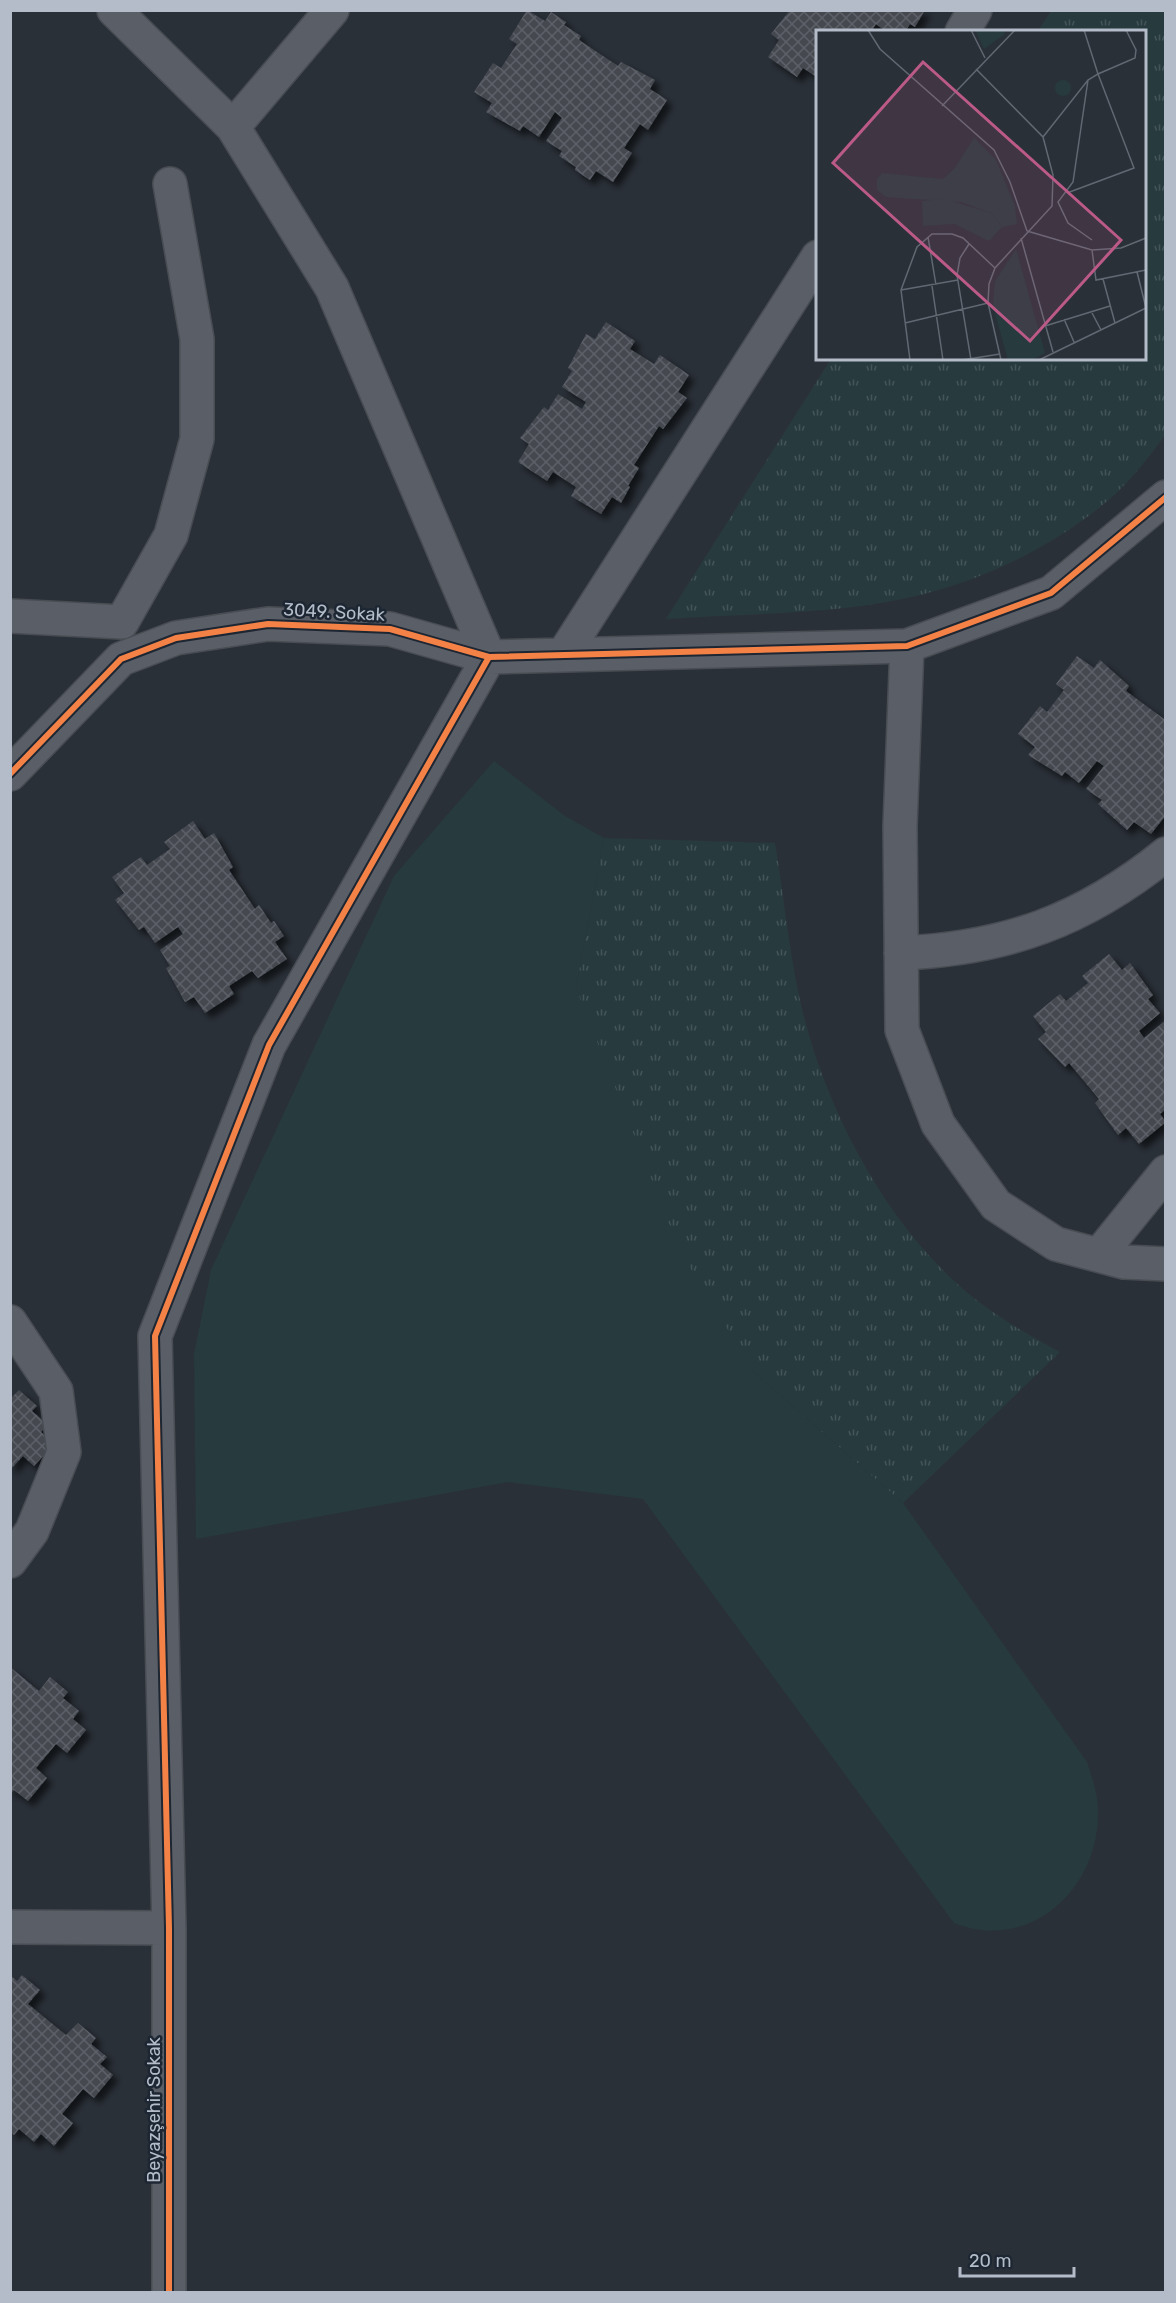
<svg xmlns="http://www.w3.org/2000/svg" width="1176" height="2303" viewBox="0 0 1176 2303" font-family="Rubik,sans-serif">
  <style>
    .green { fill: #273a3e }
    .park { fill: url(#park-tufts) }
    .building { fill: url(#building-cross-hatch); filter: url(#shadow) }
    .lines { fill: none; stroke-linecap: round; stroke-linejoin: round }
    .minor-casing { stroke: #484c53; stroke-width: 36 }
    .minor { stroke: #5a5e66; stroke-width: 33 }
    .cycleway-casing { stroke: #1d2633; stroke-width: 10 }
    .cycleway { stroke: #f48246; stroke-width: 6 }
    .labels { text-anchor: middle; stroke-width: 5; stroke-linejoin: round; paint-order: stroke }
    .street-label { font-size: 18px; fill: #b4bcc9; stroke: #1d2633 }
    .inset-road { fill: none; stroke: #616872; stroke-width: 1.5 }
    .view { fill: #bc5a87; fill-opacity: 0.15; stroke: #bc5a87; stroke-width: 3 }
    .inset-edge { fill: none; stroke: #b4bcc9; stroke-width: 3 }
  </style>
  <defs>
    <pattern id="park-tufts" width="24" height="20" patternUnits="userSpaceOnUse" patternTransform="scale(1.5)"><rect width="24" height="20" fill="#273a3e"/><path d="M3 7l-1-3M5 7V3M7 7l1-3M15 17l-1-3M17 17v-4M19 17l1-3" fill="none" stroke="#445559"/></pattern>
    <pattern id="building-cross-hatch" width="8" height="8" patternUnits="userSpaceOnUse" patternTransform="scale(1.5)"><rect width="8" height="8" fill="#444950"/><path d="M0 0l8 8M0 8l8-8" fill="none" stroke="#5d6168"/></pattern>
    <filter id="shadow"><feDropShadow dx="5.5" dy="5.5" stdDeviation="3" flood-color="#0009"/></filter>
  </defs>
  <rect width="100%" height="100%" fill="#2a3038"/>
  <path class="green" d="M 494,761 L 565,816 L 604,838 L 576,988 L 753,1371 L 903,1503 L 1087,1762 C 1092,1778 1098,1794 1098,1812 C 1099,1889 1030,1953 954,1923 L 643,1499 L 508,1482 L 196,1539 L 194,1354 L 211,1270 L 394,876 Z"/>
  <path class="park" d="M 1051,11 L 1165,11 L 1165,435 C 1150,456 1131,480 1112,497 C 1059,543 991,577 924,594 C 843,615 750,613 666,619 L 831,359 L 1144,358 L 1144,32 L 1038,31 Z
    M 604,838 L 775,843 C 784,897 789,952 801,1005 C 824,1103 878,1209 951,1278 C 983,1309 1021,1331 1060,1352 L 903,1503 L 753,1371 L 680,1251 L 576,988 Z"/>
  <path class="building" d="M 527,10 L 545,21 L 551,12 L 566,22 L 564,25 L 581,36 L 579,40 L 618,66 L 621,62 L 655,80 L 650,89 L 667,100 L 648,130 L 640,124 L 624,148 L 632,153 L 613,182 L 596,171 L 590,180 L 575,170 L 576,167 L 559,156 L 562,151 L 546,141 L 562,118 L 555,112 L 539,137 L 523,126 L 520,131 L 486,112 L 492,103 L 474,92 L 493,63 L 501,68 L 517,44 L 509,39 Z
    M 790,10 L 925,10 L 915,27 L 910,24 L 905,32 L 887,32 L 876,24 L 871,32 L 818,32 L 818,78 L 803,68 L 797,77 L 768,57 L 779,40 L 771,34 Z
    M 606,322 L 635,341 L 630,349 L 654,364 L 660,355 L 689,375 L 678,392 L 687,398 L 663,429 L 659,426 L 634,465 L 639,468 L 628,486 L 630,487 L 621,503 L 612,497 L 601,514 L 571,496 L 576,487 L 553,472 L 547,481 L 518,462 L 529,444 L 520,438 L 544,407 L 548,410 L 558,394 L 582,409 L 586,402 L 562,387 L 572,371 L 568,368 L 586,334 L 595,339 Z
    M 1077,656 L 1094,668 L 1100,660 L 1129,686 L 1126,691 L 1164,719 L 1166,716 L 1166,815 L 1151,834 L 1134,822 L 1127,830 L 1098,804 L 1102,800 L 1086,789 L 1104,766 L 1097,761 L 1079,783 L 1065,772 L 1062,776 L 1028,755 L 1035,747 L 1018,734 L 1040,706 L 1047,712 L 1064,690 L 1056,684 Z
    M 193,821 L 205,839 L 214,833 L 233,867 L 229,870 L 255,909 L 259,905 L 271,923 L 274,921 L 284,936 L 275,942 L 287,959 L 258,978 L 252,971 L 229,986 L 234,994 L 205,1013 L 194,997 L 185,1002 L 166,968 L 170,966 L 160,950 L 183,934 L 178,927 L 155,943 L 144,927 L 139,930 L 115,900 L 124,893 L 112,877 L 141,857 L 147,865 L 170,849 L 164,842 Z
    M 1109,954 L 1122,970 L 1130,963 L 1153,995 L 1148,999 L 1160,1013 L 1139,1031 L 1144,1038 L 1166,1020 L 1166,1109 L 1160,1114 L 1166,1122 L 1139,1144 L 1126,1128 L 1118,1135 L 1095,1103 L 1099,1099 L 1069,1063 L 1065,1067 L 1038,1039 L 1046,1032 L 1033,1016 L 1060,994 L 1066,1001 L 1088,983 L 1082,976 Z
    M 19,1390 L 37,1406 L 32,1411 L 48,1425 L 41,1432 L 54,1444 L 34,1466 L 23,1456 L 10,1470 L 10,1399 Z
    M 10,1667 L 39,1691 L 50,1677 L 68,1692 L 63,1698 L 79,1711 L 73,1719 L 86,1730 L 67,1753 L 56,1744 L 36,1768 L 47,1778 L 28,1801 L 14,1790 L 10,1794 Z
    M 10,1975 L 17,1981 L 22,1975 L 40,1990 L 28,2004 L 66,2035 L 78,2023 L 96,2038 L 91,2044 L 107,2057 L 100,2064 L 113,2075 L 94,2098 L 83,2089 L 62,2114 L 73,2123 L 54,2146 L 41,2134 L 34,2142 L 19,2129 L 14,2135 L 10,2132 Z"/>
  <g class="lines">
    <defs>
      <path id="minor" d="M 114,10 L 233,127 L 332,288 L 489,657
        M 962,32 L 975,10
        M 233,127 L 332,10
        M 10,616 L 122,622 L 171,535 L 197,439 L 197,339 L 170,184
        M 907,646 L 900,826 L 902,1030 L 938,1124 L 996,1205 L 1056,1244 L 1124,1262 L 1166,1264
        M 564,654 L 818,257
        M 10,774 L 121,659 L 176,638 L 268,624 L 390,629 L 489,657 L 907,646 L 1051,593 L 1166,497
        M 901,953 C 1006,949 1084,920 1166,854
        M 1099,1255 L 1166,1172
        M 10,1322 L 56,1391 L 64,1452 L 32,1531 L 10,1561
        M 10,1927 L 169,1928
        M 169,2292 L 169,1928 L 155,1336 L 269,1045 L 489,657"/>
    </defs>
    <use href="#minor" class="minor-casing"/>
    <use href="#minor" class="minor"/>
    <defs>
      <path id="cycleway" d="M 10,774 L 121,659 L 176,638 L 268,624 L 390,629 L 489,657 L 907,646 L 1051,593 L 1166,497
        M 169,2292 L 169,1928 L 155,1336 L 269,1045 L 489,657"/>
    </defs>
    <use href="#cycleway" class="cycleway-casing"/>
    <use href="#cycleway" class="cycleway"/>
  </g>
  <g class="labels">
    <g class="street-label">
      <text transform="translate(334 612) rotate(3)" y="6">3049. Sokak</text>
      <text transform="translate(154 2110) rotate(-90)" y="6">Beyazşehir Sokak</text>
    </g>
  </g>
  <g transform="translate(816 30)">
    <rect width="330" height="330" fill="#2a3038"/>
    <path d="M239 58a8 8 0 1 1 16 0a8 8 0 1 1-16 0ZM 158,108 L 180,130 L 199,176 L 201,194 L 186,197 L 175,183 L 145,172 L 70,167 L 61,160 L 61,149 L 66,143 L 127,149 L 138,139 Z" fill="#273a3e"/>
    <path d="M 159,0 L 187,0 L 189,4 L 168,19 ZM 129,169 L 175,183 L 186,197 L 173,211 L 139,194 L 107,196 L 106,171 ZM 200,219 L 229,323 L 216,330 L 192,330 L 177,276 L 179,251 Z" fill="#273a3e"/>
    <path class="inset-road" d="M 52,0 L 64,19 L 178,120 L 194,152 L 211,201M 155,0 L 169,28M 160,39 L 227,107 L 237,145 L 236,176 L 179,238 L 173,254 L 172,273 L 185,330M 272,50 L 257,152 L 242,172 L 252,193 L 276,210M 126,76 L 199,0M 227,107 L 272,50 L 282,44 L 268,0M 251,163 L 318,138 L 282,44 L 319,28 L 320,20 L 310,0M 211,201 L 276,220 L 305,218 L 330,208M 112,207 L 120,255M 205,208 L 237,322M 153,214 L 144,228 L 141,245 L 155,330M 276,220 L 280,250 L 330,240M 321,242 L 330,278M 287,249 L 299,293M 116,256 L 127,330M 85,260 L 142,250M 275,281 L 285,300M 248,289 L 258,312M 89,293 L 172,273M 229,296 L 294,276M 94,330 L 85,260 L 101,217 L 116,204 L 136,204 L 147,208 L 179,238M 146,330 L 184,324M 223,330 L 330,278"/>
    <path class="view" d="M 107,32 L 305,210 L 214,311 L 17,133 Z"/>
    <rect width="330" height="330" class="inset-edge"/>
  </g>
  <rect width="1176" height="2303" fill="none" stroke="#b4bcc9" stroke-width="24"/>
  <path d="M960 2267v9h114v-9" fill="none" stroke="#b4bcc9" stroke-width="3"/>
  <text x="969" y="2267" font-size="18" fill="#b4bcc9" stroke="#1d2633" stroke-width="4.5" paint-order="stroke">20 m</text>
</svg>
